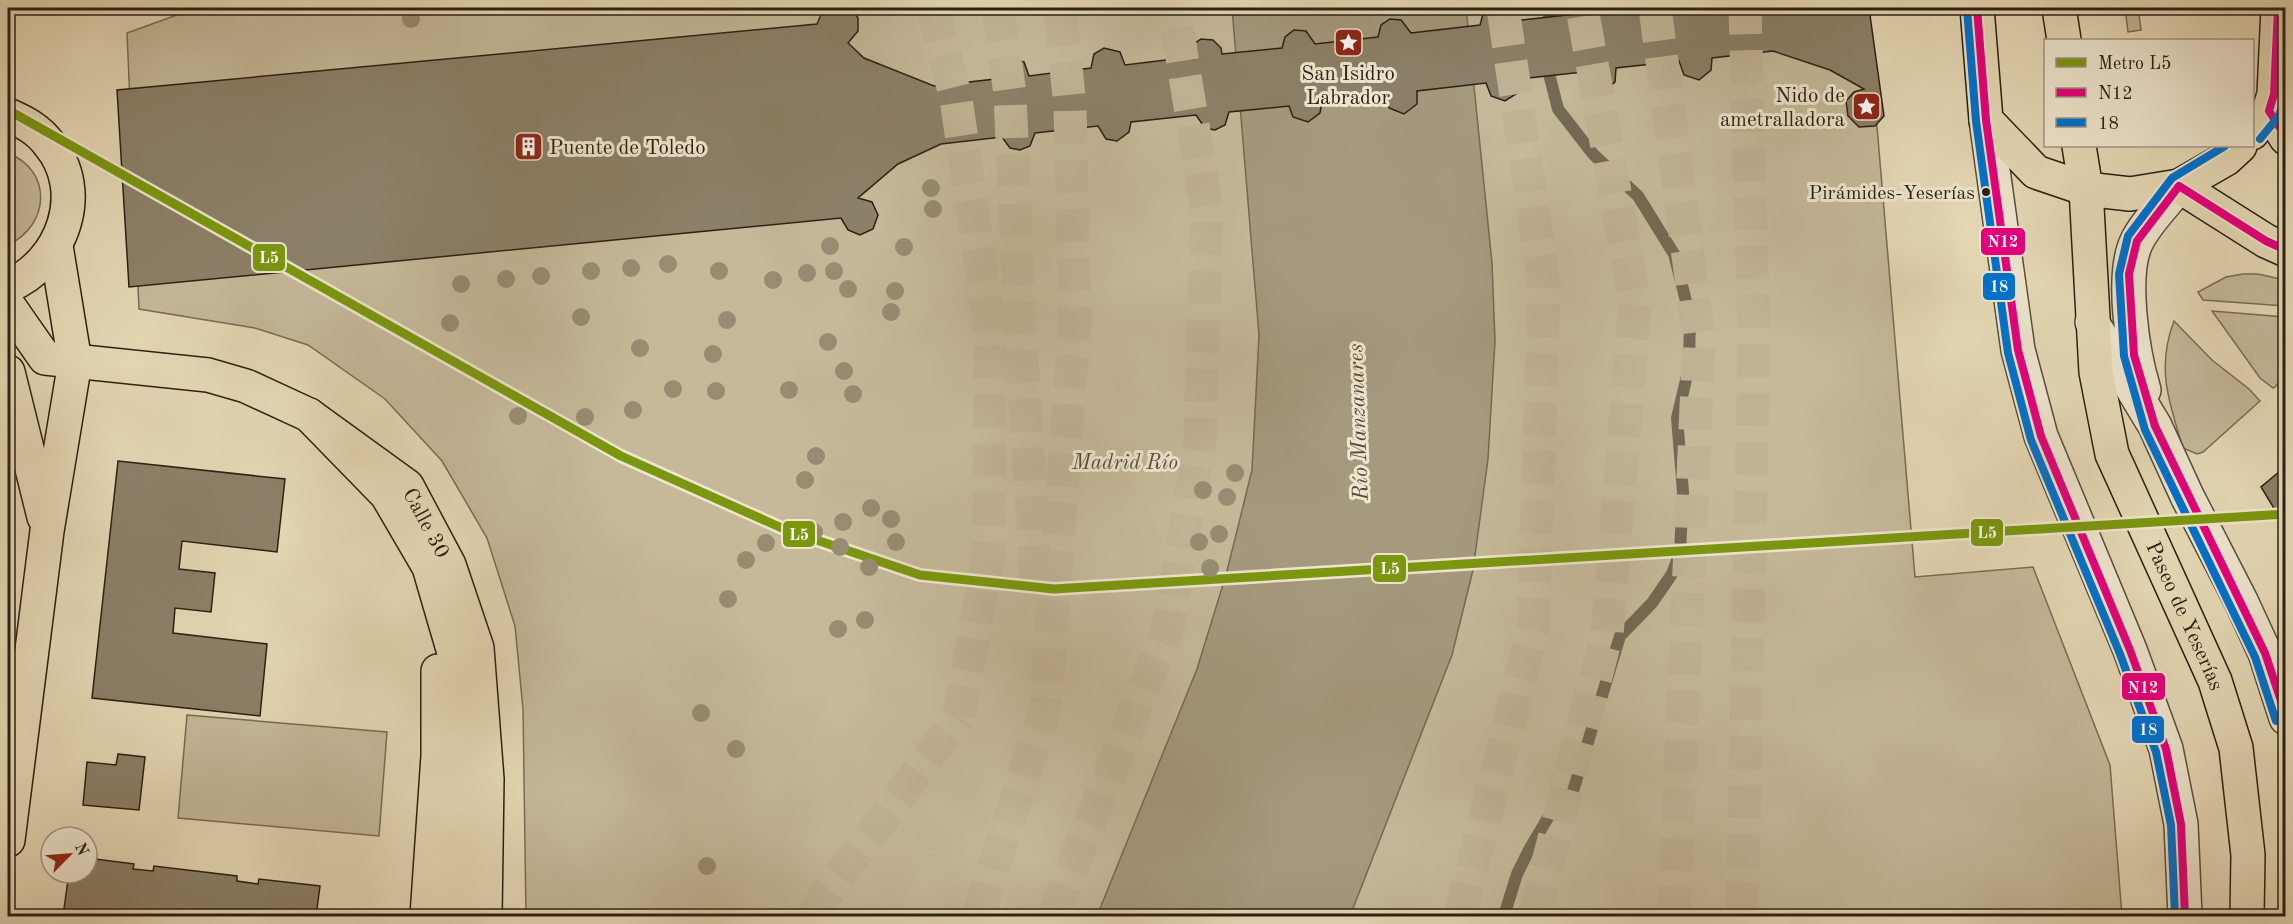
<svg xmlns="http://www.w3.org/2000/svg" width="2293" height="924" viewBox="0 0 2293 924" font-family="'Old Standard TT',serif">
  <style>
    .green { fill: #c5b99a; stroke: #786c57; stroke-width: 1.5 }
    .water { fill: #a5997e; stroke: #746954; stroke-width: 1.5 }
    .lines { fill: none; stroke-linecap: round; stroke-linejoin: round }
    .stream { stroke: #746954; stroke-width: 12 }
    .building { fill: #8b8068; stroke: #2a2014; stroke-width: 1.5 }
    .major-tunnel { stroke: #c0b395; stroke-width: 33; stroke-dasharray: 33 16; stroke-linecap: butt }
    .highway-tunnel { stroke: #c0b395; stroke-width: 33; stroke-dasharray: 33 16; stroke-linecap: butt }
    .minor-casing { stroke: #594e3c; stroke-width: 36 }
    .major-casing { stroke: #2a2014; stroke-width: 36 }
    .highway-casing { stroke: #2a2014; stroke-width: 36 }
    .minor { stroke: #eee6cf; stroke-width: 33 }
    .major { stroke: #e5d8b5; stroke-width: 33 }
    .highway { stroke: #e5d8b5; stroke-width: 33 }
    .bus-1-casing { stroke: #eee6cf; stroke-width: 12 }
    .bus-2-casing { stroke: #eee6cf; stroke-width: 12 }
    .bus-1 { stroke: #e5007d; stroke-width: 8 }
    .bus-2 { stroke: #0072ce; stroke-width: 8 }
    .metro-1-casing { stroke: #eee6cf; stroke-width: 14 }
    .metro-1 { stroke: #7b970f; stroke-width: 9 }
    .tree { fill: #978c72 }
    .bus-dot { fill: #2a2014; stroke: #eee6cf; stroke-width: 2 }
    .labels { text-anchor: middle; stroke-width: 6; stroke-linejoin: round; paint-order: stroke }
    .bus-label { font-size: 20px; fill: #2a2014; stroke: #eee6cf; text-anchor: end }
    .poi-label { font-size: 21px; fill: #2a2014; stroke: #eee6cf }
    .park-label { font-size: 21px; font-style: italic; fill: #584e3c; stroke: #eee6cf }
    .street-label { font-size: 21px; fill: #2a2014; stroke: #eee6cf }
    .water-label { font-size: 22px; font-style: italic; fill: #554a39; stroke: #eee6cf }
    .line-badge { stroke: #eee6cf; stroke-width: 2 }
    .badge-label { font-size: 16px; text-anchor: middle; font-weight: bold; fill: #fff }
  </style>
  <rect width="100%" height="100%" fill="#e5d8b5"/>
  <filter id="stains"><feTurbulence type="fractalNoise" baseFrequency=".00333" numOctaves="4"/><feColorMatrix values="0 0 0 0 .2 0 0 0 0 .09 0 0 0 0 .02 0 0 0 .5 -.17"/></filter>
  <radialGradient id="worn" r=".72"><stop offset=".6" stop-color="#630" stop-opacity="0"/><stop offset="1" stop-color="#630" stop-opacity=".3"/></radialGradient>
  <path class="green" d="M 196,8 L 1867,8 L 1915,577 L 2033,567 L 2110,765 L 2122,916 L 526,916 L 523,709 L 515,626 L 487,538 L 442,461 L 385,399 L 308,345 L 255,328 L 139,309 L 127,33 Z
    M 2125,8 L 2138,8 L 2141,30 L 2128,32 Z
    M 8,153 C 53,171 50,225 8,245 Z
    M 2243,274 L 2258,274 L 2285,280 L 2285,306 L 2203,300 L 2198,292 L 2226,277 Z
    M 2212,311 L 2285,317 L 2285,374 L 2275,387 L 2273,388 L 2260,378 Z
    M 2174,321 L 2212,360 L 2249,389 L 2260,401 L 2203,452 L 2197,454 L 2183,448 C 2169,402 2156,368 2174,321 Z
    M 187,715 L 387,732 L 379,836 L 178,818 Z"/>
  <path class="water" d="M 1232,8 L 1466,8 L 1492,263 L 1495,341 L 1488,459 L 1473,570 L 1452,655 L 1350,916 L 1097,916 L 1197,669 L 1226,575 L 1252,470 L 1259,335 Z"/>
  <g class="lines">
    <path class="stream" d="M 1547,33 L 1550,8
      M 1504,916 L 1517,874 L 1530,848 L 1549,816 L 1571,798 L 1620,636 L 1652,603 L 1672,574 L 1680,552 L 1683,492 L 1677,418 L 1689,367 L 1690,317 L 1674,254 L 1638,196 L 1593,154 L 1558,109 L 1546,62"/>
  </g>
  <path class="building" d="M 829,8 L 851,8 L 858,18 L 858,31 L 848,43 L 864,58 L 934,86 L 995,79 L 997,64 L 1007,58 L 1024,62 L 1029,76 L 1091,68 L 1094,54 L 1104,48 L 1120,52 L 1125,65 L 1190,57 L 1192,45 L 1201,39 L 1213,40 L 1221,48 L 1222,54 L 1282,48 L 1285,37 L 1294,30 L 1306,31 L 1315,44 L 1378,37 L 1381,25 L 1390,19 L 1401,20 L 1411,33 L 1480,25 L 1483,14 L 1492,8 L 1504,9 L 1513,21 L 1576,14 L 1576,8 L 1609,8 L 1610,11 L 1636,8 L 1869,8 L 1884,116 L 1875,126 L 1859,127 L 1848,116 L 1846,101 L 1854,92 L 1864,89 L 1830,70 L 1773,51 L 1712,58 L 1711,70 L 1699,80 L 1684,75 L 1679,61 L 1616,68 L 1615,82 L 1603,91 L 1587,85 L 1583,72 L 1520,79 L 1519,92 L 1505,101 L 1491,96 L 1486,83 L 1417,91 L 1417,104 L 1404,114 L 1389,108 L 1385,94 L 1322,102 L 1320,113 L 1308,122 L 1293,117 L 1289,106 L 1229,112 L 1225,125 L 1215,130 L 1205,128 L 1196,115 L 1131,122 L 1129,132 L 1117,141 L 1106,139 L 1098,126 L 1035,133 L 1030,146 L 1020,150 L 1010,148 L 1002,137 L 941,144 L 898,164 L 858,198 L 872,202 L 878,215 L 873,229 L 860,235 L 848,230 L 841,218 L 129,287 L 117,90 L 817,24 L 823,10 Z
    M 118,461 L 285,479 L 277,552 L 182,541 L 179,569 L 215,573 L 211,612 L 175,608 L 173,633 L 267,644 L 260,716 L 92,698 Z
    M 2286,466 L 2286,528 L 2261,487 Z
    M 118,754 L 145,757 L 139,810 L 83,805 L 87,762 L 116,765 Z
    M 87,858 L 134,864 L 133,869 L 153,871 L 154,866 L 237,876 L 237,881 L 258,884 L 259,879 L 320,886 L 316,916 L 63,916 L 69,873 L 87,873 Z"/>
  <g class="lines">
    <path class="major-tunnel" d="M 1655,8 L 1699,338 L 1674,916
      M 810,916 L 959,716"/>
    <path class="highway-tunnel" d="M 933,8 L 956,99 L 990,329 L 989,554 L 959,716
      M 998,8 L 1010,94 L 1020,329 L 1037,592
      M 978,916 L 1045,710 L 1075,321 L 1070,106 L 1060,8
      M 1053,916 L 1168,628 L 1200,440 L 1207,211 L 1174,8
      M 1460,916 L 1533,628 L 1544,286 L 1503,8
      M 1534,916 L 1607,634 L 1635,303 L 1582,8
      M 1742,916 L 1754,342 L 1745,8"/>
    <defs>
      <path id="minor" d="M 1986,120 L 2018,350 L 2041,436 L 2130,650 L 2166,749 L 2181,824 L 2185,916
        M 2092,322 L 2155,426 L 2187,496 L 2241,601 L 2265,653 L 2286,718
        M 2144,390 C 2133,354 2120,275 2137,241 C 2147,221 2166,203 2179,186"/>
      <g id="major">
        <path d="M 1977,8 L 1986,120 L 2036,172 L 2086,189 L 2130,194 L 2179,186 L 2226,159 L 2240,146"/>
        <path d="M 2059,8 L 2064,40"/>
        <path d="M 2269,111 L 2286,138"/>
        <path d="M 8,115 C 24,122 38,129 49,144 C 89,192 62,264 8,286"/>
        <path d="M 2252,133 L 2269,111 L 2274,94 L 2278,8"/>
        <path id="s1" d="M 2079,146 L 2086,189 L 2096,372 L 2112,454 L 2215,681 L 2236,748 L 2248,855 L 2247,916"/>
        <path d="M 2179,186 L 2266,241 L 2286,250"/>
        <path id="s2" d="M 8,305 L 45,358 L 208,375 L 246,386 L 309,415 L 407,486 L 449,565 L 477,648 L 487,779 L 485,916"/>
        <path d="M 8,372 L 44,517"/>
        <path d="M 8,840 L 47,531 L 75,362 L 56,246"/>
      </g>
      <path id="highway" d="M 309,415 L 387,495 L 429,567 L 459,670 L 465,794 L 459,916
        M 427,916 L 438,756 L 438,671"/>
    </defs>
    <use href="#minor" class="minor-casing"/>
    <use href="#major" class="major-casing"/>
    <use href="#highway" class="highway-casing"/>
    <use href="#minor" class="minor"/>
    <use href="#major" class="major"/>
    <use href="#highway" class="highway"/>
    <defs>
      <path id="bus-1" d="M 1977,8 L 1986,120 L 2018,350 L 2041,436 L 2130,650 L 2166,749 L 2181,824 L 2185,916
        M 2278,8 L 2274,94 L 2269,111 L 2286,137
        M 2286,250 L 2266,241 L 2179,186 L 2137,241 L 2129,274 L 2134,355 L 2155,426 L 2265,653 L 2286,716"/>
      <path id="bus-2" d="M 1967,9 L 1976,121 L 2008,353 L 2031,440 L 2120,654 L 2156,752 L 2171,825 L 2175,916
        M 2260,139 L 2278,117 L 2286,99
        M 2225,146 L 2172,178 L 2128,236 L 2119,274 L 2124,356 L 2145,430 L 2255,657 L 2276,721"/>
    </defs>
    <use href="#bus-1" class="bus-1-casing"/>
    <use href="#bus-2" class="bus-2-casing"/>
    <use href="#bus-1" class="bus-1"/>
    <use href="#bus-2" class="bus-2"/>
    <defs>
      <path id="metro-1" d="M 8,110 L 621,456 L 784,529 L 920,575 L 1054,589 L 2286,514"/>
    </defs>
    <use href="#metro-1" class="metro-1-casing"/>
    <use href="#metro-1" class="metro-1"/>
  </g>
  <g class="tree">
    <circle cx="411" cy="19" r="9"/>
    <circle cx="931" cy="188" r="9"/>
    <circle cx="933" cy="209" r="9"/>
    <circle cx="830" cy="246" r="9"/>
    <circle cx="904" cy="247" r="9"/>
    <circle cx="668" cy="264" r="9"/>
    <circle cx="631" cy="268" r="9"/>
    <circle cx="591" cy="271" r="9"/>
    <circle cx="719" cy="271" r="9"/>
    <circle cx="834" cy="271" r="9"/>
    <circle cx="807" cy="273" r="9"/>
    <circle cx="541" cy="276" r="9"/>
    <circle cx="506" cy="279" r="9"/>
    <circle cx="773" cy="280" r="9"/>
    <circle cx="461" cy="284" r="9"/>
    <circle cx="848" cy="289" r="9"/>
    <circle cx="895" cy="291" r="9"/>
    <circle cx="891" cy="312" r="9"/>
    <circle cx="581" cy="317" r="9"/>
    <circle cx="727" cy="320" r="9"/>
    <circle cx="450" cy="323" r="9"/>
    <circle cx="828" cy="342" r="9"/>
    <circle cx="640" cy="348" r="9"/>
    <circle cx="713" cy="354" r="9"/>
    <circle cx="844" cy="371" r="9"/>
    <circle cx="673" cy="389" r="9"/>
    <circle cx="789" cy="390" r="9"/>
    <circle cx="716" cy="391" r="9"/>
    <circle cx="853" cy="394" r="9"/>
    <circle cx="633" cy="410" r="9"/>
    <circle cx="518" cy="416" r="9"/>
    <circle cx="585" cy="417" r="9"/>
    <circle cx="816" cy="456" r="9"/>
    <circle cx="1235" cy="473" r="9"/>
    <circle cx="805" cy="480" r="9"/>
    <circle cx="1203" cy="490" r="9"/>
    <circle cx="1227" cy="497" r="9"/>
    <circle cx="871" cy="508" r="9"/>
    <circle cx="891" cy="519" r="9"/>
    <circle cx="843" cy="522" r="9"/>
    <circle cx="814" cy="532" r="9"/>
    <circle cx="1219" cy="534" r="9"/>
    <circle cx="896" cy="542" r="9"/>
    <circle cx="1199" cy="542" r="9"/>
    <circle cx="766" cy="543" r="9"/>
    <circle cx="840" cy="547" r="9"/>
    <circle cx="746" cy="560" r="9"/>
    <circle cx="869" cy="567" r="9"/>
    <circle cx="1210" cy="568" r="9"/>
    <circle cx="728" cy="599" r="9"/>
    <circle cx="865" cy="620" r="9"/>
    <circle cx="838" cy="629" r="9"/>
    <circle cx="701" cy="713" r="9"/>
    <circle cx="736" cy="749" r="9"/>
    <circle cx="707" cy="866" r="9"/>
  </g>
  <defs>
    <symbol id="sight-square" viewBox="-11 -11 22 22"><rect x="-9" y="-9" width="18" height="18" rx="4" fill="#8f2418" stroke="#eee6cf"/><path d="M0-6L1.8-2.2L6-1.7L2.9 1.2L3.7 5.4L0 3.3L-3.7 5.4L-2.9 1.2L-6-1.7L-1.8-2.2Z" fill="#fff"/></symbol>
    <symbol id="building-square" viewBox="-11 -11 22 22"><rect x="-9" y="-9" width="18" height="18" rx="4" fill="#8f2418" stroke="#eee6cf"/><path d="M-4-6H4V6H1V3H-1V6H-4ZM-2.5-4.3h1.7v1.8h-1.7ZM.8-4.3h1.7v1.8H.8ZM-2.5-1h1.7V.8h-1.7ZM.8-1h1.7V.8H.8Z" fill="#fff"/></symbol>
  </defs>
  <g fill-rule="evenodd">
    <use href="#sight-square" x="1332" y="26" width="33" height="33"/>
    <use href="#sight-square" x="1850" y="90" width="33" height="33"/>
    <use href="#building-square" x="512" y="130" width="33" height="33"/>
  </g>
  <circle class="bus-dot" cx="1986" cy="192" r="5"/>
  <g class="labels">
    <g class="bus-label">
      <text x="1975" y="199">Pirámides-Yeserías</text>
    </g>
    <g class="poi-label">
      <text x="1348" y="80">San Isidro<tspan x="1348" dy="24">Labrador</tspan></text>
      <text x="1845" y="102" text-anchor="end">Nido de<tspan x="1845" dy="24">ametralladora</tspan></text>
      <text x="549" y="154" text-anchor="start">Puente de Toledo</text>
    </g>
    <g class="park-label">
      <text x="1125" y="469">Madrid Río</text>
    </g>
    <g class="street-label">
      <text dy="7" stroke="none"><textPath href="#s2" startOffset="500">Calle 30</textPath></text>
      <text dy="7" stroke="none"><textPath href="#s1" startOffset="488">Paseo de Yeserías</textPath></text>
    </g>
    <g class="water-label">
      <text transform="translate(1357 422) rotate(-92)" y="8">Río Manzanares</text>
    </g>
  </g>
  <g class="line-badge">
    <rect x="1980" y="227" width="46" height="29" rx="6" fill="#e5007d"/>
    <rect x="252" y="243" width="34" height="29" rx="6" fill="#7b970f"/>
    <rect x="1982" y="272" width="34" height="29" rx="6" fill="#0072ce"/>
    <rect x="1970" y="518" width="34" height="29" rx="6" fill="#7b970f"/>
    <rect x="782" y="520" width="34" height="28" rx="6" fill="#7b970f"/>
    <rect x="1372" y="554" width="35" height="29" rx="6" fill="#7b970f"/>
    <rect x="2121" y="672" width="45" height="29" rx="6" fill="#e5007d"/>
    <rect x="2131" y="715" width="34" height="29" rx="6" fill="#0072ce"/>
  </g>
  <g class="badge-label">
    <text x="2003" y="247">N12</text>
    <text x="269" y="263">L5</text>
    <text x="1999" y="292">18</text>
    <text x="1987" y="538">L5</text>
    <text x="799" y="540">L5</text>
    <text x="1390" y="574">L5</text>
    <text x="2143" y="693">N12</text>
    <text x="2148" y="735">18</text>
  </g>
  <rect width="2293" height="924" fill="none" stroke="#e5d8b5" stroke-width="30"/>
  <rect x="9" y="9" width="2275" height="906" fill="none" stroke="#2a2014" stroke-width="3"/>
  <rect x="15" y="15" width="2263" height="894" fill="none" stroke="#2a2014" stroke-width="1.5"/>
  <rect x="2044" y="39" width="210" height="108" fill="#eee6cf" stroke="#a09784" stroke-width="1.5"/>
  <rect x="2056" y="58" width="30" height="9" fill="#7b970f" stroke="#a09784" stroke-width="1.5"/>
  <text x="2098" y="69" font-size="18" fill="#2a2014">Metro L5</text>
  <rect x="2056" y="88" width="30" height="9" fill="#e5007d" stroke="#a09784" stroke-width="1.5"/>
  <text x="2098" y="99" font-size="18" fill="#2a2014">N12</text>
  <rect x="2056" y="118" width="30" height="9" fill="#0072ce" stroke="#a09784" stroke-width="1.5"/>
  <text x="2098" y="129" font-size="18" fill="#2a2014">18</text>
  <g transform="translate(69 855) rotate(65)"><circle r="28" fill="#eee6cf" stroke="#a09784" stroke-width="1.5"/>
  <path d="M0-4.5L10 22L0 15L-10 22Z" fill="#8f2418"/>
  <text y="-9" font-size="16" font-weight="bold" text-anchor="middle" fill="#2a2014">N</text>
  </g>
  <rect width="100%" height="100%" filter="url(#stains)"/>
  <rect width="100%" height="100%" fill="url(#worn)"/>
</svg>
